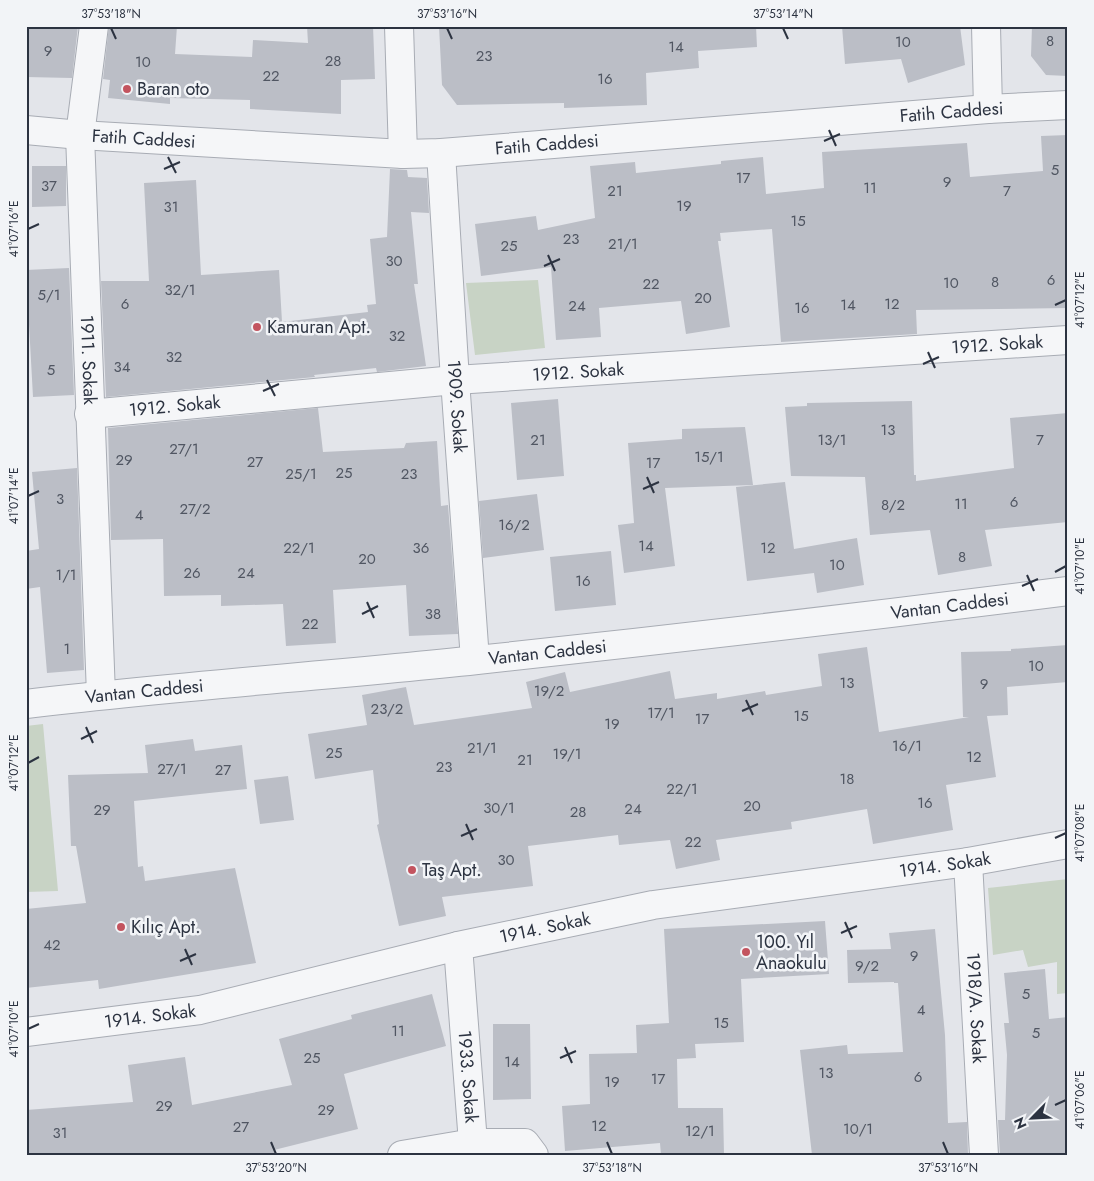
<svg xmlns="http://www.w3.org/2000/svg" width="1094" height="1181" viewBox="0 0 1094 1181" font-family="Jost,sans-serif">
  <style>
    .green { fill: #c8d3c5 }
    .building { fill: #bbbec6 }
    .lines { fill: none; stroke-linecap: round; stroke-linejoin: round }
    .minor-casing { stroke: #a8acb4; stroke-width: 30 }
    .minor { stroke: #f5f6f8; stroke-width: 28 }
    .ticks { fill: none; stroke: #2c3341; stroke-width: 2 }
    .poi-dot { fill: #c3545f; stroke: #f2f4f7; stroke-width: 2 }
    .labels { text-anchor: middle; stroke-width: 5; stroke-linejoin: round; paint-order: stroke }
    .number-label { font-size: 15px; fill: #505662 }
    .poi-label { font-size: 18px; fill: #2c3341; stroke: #f2f4f7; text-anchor: start }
    .street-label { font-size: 18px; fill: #2c3341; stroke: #f2f4f7 }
    .neatline { fill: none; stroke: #2c3341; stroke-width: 2 }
    .ticks-label { font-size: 12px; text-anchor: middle; fill: #2c3341 }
  </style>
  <rect width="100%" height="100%" fill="#e3e5ea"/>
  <path class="green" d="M 538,280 L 545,348 L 475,355 L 466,283 Z
    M 43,724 L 58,891 L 26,892 L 26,726 Z
    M 1068,879 L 1068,993 L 1057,994 L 1057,962 L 1028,967 L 1023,950 L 993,955 L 988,888 Z"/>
  <path class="building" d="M 26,26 L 78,26 L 72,78 L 26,77 Z
    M 109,26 L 177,26 L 175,54 L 252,57 L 253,40 L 308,43 L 307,26 L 373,26 L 375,79 L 341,80 L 341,114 L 250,109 L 250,100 L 170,98 L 170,104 L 108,98 L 110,80 L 103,79 Z
    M 439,26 L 756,26 L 757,47 L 698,51 L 699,68 L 646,73 L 647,105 L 564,108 L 564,103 L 457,105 L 442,85 Z
    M 842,26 L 960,26 L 965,65 L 908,83 L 901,59 L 845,64 Z
    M 1032,26 L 1068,26 L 1068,76 L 1046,75 L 1031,56 Z
    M 1068,135 L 1068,308 L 916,310 L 917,334 L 781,342 L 772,229 L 720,233 L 721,241 L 718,241 L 730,327 L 686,334 L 681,301 L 599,308 L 601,337 L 556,340 L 551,267 L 481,276 L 475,224 L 536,216 L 538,230 L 595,218 L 590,166 L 635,162 L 636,173 L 721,164 L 721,161 L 763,157 L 766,194 L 824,188 L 822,152 L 967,143 L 970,177 L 1043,171 L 1041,136 Z
    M 32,166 L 66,166 L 66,206 L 32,207 Z
    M 390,169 L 407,170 L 408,177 L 427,178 L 429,213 L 411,212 L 418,284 L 414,284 L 426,366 L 377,372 L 376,368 L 314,375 L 315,377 L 106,397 L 101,281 L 149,281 L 144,183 L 196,180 L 201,275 L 279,270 L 282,322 L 368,312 L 367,305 L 376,304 L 370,239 L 387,237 Z
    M 69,268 L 74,395 L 33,397 L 26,270 Z
    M 558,399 L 564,476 L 517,480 L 511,403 Z
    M 912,401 L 914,475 L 916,475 L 916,481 L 1014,468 L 1010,418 L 1068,413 L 1068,522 L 985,530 L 992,566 L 938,575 L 930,530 L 870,535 L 865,477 L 791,476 L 785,407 L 807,406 L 807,403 Z
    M 318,408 L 323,452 L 404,448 L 406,443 L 437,441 L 441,506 L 448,505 L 458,634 L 409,636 L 406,585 L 333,590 L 336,643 L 286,646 L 283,604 L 221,606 L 221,595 L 164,596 L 163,539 L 111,540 L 108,428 Z
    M 745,427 L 753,485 L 665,488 L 675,566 L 624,573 L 618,525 L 634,523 L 628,443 L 682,439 L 682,429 Z
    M 77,468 L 84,670 L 47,673 L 40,587 L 26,589 L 26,551 L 39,549 L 32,472 Z
    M 785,482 L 794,549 L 857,538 L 864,585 L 817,593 L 814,573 L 747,581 L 736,487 Z
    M 537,494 L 544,550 L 483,558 L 479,501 Z
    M 611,551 L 616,605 L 555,611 L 550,557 Z
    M 1068,645 L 1068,682 L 1007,687 L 1008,715 L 987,716 L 996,777 L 946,785 L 953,830 L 873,844 L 867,809 L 791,822 L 792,829 L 716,840 L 720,860 L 676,869 L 670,840 L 619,845 L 618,835 L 528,846 L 533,886 L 442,897 L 446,916 L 399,926 L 377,825 L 379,824 L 373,770 L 315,779 L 308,734 L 367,725 L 362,695 L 406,687 L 414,725 L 532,708 L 526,682 L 565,672 L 570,692 L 670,671 L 675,699 L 717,693 L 717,699 L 765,691 L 766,695 L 822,686 L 818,654 L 867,647 L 879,732 L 969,717 L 963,717 L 961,652 L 1011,651 L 1011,649 Z
    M 193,739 L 195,751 L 242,745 L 247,789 L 134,801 L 138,867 L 143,866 L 145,881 L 235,868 L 256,963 L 99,989 L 98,980 L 26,988 L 26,909 L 86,903 L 76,846 L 71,846 L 68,775 L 148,773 L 145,745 Z
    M 288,776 L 294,820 L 260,824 L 254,780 Z
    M 825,921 L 829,974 L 741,979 L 744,1042 L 695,1044 L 696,1058 L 677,1059 L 678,1108 L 723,1108 L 724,1155 L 661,1155 L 660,1143 L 565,1151 L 562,1106 L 590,1104 L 589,1054 L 637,1053 L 636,1025 L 669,1023 L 664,929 Z
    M 935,929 L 945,1035 L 948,1123 L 967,1122 L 968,1155 L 812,1155 L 800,1050 L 847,1045 L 848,1054 L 903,1052 L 898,983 L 894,983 L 894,982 L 848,983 L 847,950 L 891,949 L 889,933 Z
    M 1045,969 L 1049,1019 L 1068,1017 L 1068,1155 L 1000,1155 L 998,1120 L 1005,1120 L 1007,1055 L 1004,1023 L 1009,1023 L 1004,973 Z
    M 432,994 L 446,1046 L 344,1074 L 358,1129 L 274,1150 L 275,1155 L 26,1155 L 26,1110 L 133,1102 L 128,1065 L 185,1057 L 192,1105 L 292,1085 L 279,1039 L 352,1019 L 351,1015 Z
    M 493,1024 L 530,1024 L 531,1099 L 493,1100 Z"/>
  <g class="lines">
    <defs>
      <g id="minor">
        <path id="s1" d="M 94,26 L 80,135 L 101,695"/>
        <path d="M 399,26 L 403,154"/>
        <path d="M 986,26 L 988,109"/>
        <path id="s2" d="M 26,130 L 80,135 L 403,154 L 441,153 L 988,109 L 1068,105"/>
        <path id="s3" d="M 441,153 L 455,380 L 475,660"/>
        <path id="s4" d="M 89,414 L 455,380 L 1068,340"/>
        <path id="s5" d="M 26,704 C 176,686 327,676 477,660 C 674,639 871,616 1068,591"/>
        <path id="s6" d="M 968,862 L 984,1155"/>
        <path id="s7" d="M 458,946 L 473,1143 L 525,1143 L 534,1155"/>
        <path id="s8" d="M 26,1032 L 200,1010 L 458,946 L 653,905 L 968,862 L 1068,844"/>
        <path d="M 402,1155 L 473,1143"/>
      </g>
    </defs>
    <use href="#minor" class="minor-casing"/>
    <use href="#minor" class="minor"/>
  </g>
  <path class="ticks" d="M 111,28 L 116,39M 447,28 L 452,39M 783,28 L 788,39M 829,130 L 836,146M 824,141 L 840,134M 168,157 L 176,173M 164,169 L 180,162M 28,229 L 39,224M 548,255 L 555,271M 544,266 L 560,259M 1055,305 L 1066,300M 928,352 L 935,368M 923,364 L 939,357M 267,380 L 275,396M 263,391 L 279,384M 647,477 L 654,493M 643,489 L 659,482M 28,496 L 39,491M 1055,572 L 1066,566M 1027,575 L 1034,591M 1022,586 L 1038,579M 367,602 L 374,618M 362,614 L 378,606M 746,700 L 753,715M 742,711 L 758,704M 86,727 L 93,743M 81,739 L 97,731M 28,763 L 39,757M 466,824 L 473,840M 461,836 L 477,829M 1055,838 L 1066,833M 845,922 L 852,938M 841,933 L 857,926M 185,949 L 192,965M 180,961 L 196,954M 28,1029 L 39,1024M 565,1047 L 572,1063M 560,1058 L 576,1051M 1055,1105 L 1066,1100M 271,1142 L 276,1154M 607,1142 L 612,1154M 943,1142 L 948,1154"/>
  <g class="poi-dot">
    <circle cx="127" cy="89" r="5"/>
    <circle cx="257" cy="327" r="5"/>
    <circle cx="412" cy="870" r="5"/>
    <circle cx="121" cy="927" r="5"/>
    <circle cx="746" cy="952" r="5"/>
  </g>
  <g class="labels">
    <g class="number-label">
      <text x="1050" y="46">8</text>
      <text x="903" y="47">10</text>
      <text x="676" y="52">14</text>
      <text x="48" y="56">9</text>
      <text x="484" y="61">23</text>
      <text x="333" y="66">28</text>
      <text x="143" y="67">10</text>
      <text x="271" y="81">22</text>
      <text x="605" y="84">16</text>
      <text x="1055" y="175">5</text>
      <text x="743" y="183">17</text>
      <text x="947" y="187">9</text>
      <text x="49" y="191">37</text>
      <text x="870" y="193">11</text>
      <text x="615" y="196">21</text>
      <text x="1007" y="196">7</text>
      <text x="684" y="211">19</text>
      <text x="171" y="212">31</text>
      <text x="798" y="226">15</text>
      <text x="571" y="244">23</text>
      <text x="623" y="249">21/1</text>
      <text x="509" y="251">25</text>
      <text x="394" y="266">30</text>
      <text x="1051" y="285">6</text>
      <text x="995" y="287">8</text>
      <text x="951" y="288">10</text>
      <text x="651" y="289">22</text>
      <text x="180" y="295">32/1</text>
      <text x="49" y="300">5/1</text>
      <text x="703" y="303">20</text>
      <text x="125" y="309">6</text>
      <text x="892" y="309">12</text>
      <text x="848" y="310">14</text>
      <text x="577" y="311">24</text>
      <text x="802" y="313">16</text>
      <text x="397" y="341">32</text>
      <text x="174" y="362">32</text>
      <text x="122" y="372">34</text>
      <text x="51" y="375">5</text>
      <text x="888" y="435">13</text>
      <text x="538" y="445">21</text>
      <text x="832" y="445">13/1</text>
      <text x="1040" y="445">7</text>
      <text x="184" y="454">27/1</text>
      <text x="709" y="462">15/1</text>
      <text x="124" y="465">29</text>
      <text x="255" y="467">27</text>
      <text x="653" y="468">17</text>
      <text x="344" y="478">25</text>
      <text x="301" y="479">25/1</text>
      <text x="409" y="479">23</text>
      <text x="60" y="504">3</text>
      <text x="1014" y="507">6</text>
      <text x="961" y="509">11</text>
      <text x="893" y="510">8/2</text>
      <text x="195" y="514">27/2</text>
      <text x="139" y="520">4</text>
      <text x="514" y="530">16/2</text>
      <text x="646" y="551">14</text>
      <text x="299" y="553">22/1</text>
      <text x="421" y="553">36</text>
      <text x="768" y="553">12</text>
      <text x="962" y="562">8</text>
      <text x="367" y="564">20</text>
      <text x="837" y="570">10</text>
      <text x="192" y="578">26</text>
      <text x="246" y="578">24</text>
      <text x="66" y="580">1/1</text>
      <text x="583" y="586">16</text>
      <text x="433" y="619">38</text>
      <text x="310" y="629">22</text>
      <text x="67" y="654">1</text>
      <text x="1036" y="671">10</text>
      <text x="847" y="688">13</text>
      <text x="984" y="689">9</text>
      <text x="549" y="696">19/2</text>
      <text x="387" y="714">23/2</text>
      <text x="661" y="718">17/1</text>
      <text x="801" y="721">15</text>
      <text x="702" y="724">17</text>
      <text x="612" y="729">19</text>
      <text x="907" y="751">16/1</text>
      <text x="482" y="753">21/1</text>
      <text x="334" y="758">25</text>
      <text x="567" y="759">19/1</text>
      <text x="974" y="762">12</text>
      <text x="525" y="765">21</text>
      <text x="444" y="772">23</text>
      <text x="172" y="774">27/1</text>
      <text x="223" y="775">27</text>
      <text x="847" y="784">18</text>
      <text x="682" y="794">22/1</text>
      <text x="925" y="808">16</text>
      <text x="752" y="811">20</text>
      <text x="499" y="813">30/1</text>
      <text x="633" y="814">24</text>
      <text x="102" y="815">29</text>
      <text x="578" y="817">28</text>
      <text x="693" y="847">22</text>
      <text x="506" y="865">30</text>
      <text x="52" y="950">42</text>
      <text x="914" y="961">9</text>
      <text x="867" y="971">9/2</text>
      <text x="1026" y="999">5</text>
      <text x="921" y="1015">4</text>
      <text x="721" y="1028">15</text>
      <text x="398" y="1036">11</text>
      <text x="1036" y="1038">5</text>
      <text x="312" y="1063">25</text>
      <text x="512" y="1067">14</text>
      <text x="826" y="1078">13</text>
      <text x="918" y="1082">6</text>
      <text x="658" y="1084">17</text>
      <text x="612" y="1087">19</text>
      <text x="164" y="1111">29</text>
      <text x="326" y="1115">29</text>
      <text x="599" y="1131">12</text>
      <text x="241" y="1132">27</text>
      <text x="858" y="1134">10/1</text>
      <text x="700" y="1136">12/1</text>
      <text x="60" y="1138">31</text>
    </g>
    <g class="poi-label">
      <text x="137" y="95">Baran oto</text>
      <text x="267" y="333">Kamuran Apt.</text>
      <text x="422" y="876">Taş Apt.</text>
      <text x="131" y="933">Kılıç Apt.</text>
      <text x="756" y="948">100. Yıl<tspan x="756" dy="21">Anaokulu</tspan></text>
    </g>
    <g class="street-label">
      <text dy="6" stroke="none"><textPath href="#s2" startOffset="928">Fatih Caddesi</textPath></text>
      <text dy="6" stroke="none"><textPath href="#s2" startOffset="118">Fatih Caddesi</textPath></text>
      <text dy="6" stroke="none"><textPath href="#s2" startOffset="522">Fatih Caddesi</textPath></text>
      <text dy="6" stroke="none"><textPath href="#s4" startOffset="911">1912. Sokak</textPath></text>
      <text dy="6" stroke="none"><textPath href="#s1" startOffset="335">1911. Sokak</textPath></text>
      <text dy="6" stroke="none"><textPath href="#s4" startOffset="491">1912. Sokak</textPath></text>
      <text dy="6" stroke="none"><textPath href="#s4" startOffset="86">1912. Sokak</textPath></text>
      <text dy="6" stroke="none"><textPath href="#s3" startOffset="254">1909. Sokak</textPath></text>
      <text dy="6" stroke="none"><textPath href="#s5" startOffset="929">Vantan Caddesi</textPath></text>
      <text dy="6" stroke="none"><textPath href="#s5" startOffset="524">Vantan Caddesi</textPath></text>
      <text dy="6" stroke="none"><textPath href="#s5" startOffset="119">Vantan Caddesi</textPath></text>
      <text dy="6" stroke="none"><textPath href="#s8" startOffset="935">1914. Sokak</textPath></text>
      <text dy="6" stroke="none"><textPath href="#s8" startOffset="530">1914. Sokak</textPath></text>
      <text dy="6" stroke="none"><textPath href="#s6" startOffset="146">1918/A. Sokak</textPath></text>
      <text dy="6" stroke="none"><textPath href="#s8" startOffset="125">1914. Sokak</textPath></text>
      <text dy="6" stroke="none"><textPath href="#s7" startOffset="131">1933. Sokak</textPath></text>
    </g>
  </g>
  <rect width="1094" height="1181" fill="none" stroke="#f2f4f7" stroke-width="55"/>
  <g transform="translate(1032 1118) rotate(246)" stroke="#f2f4f7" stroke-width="4" paint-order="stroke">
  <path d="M0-4L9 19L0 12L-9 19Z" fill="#2c3341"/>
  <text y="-8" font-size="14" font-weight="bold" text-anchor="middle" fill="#2c3341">N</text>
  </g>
  <rect x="28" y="28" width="1038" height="1126" class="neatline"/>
  <g class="ticks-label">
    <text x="111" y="18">37°53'18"N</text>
    <text x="447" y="18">37°53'16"N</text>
    <text x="783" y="18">37°53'14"N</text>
    <text transform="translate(14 229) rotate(-90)" y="4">41°07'16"E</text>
    <text transform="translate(1080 300) rotate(-90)" y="4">41°07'12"E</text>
    <text transform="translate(14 496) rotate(-90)" y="4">41°07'14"E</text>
    <text transform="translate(1080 566) rotate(-90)" y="4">41°07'10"E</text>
    <text transform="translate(14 763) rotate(-90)" y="4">41°07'12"E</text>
    <text transform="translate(1080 833) rotate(-90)" y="4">41°07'08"E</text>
    <text transform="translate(14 1029) rotate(-90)" y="4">41°07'10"E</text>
    <text transform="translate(1080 1100) rotate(-90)" y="4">41°07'06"E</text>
    <text x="276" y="1172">37°53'20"N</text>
    <text x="612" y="1172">37°53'18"N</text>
    <text x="948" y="1172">37°53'16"N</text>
  </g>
</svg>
